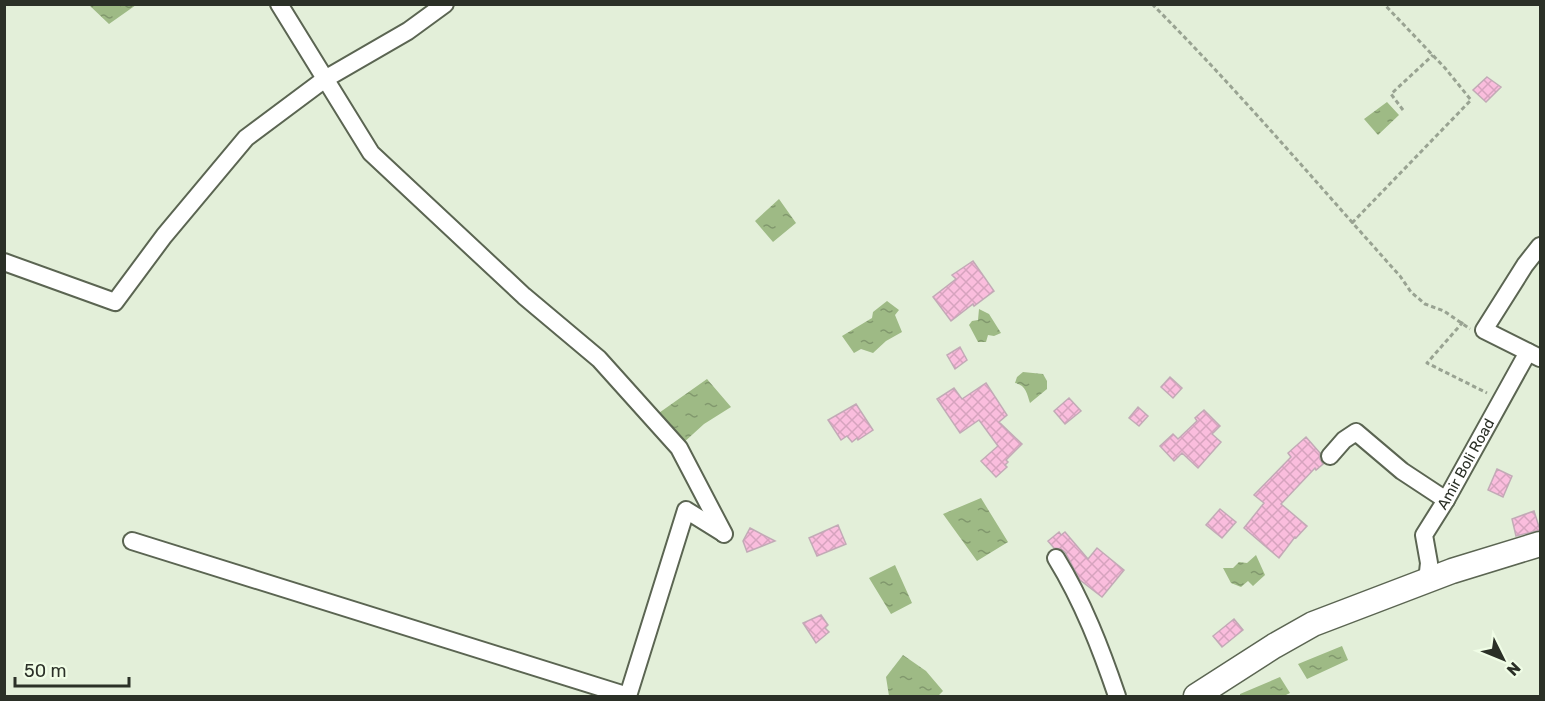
<svg xmlns="http://www.w3.org/2000/svg" width="1545" height="701" viewBox="0 0 1545 701" font-family="Rubik,sans-serif">
  <style>
    .water { fill: url(#water-ripples) }
    .building { fill: url(#building-cross-hatch); stroke: #c2aab6; stroke-width: 1.5 }
    .lines { fill: none; stroke-linecap: round; stroke-linejoin: round }
    .minor-casing { stroke: #5b6552; stroke-width: 20 }
    .secondary-casing { stroke: #5b6552; stroke-width: 27 }
    .path { stroke: #99a392; stroke-width: 3; stroke-dasharray: 4.5 3; stroke-linecap: butt }
    .minor { stroke: #fff; stroke-width: 16 }
    .secondary { stroke: #fff; stroke-width: 24 }
    .labels { text-anchor: middle; stroke-width: 4.5; stroke-linejoin: round; paint-order: stroke }
    .street-label { font-size: 15px; fill: #2b3027; stroke: #f0fde6 }
  </style>
  <defs>
    <pattern id="water-ripples" width="26" height="14" patternUnits="userSpaceOnUse" patternTransform="scale(1.5)"><rect width="26" height="14" fill="#9eba85"/><path d="M2 4q2-2 4 0t4 0M15 11q2-2 4 0t4 0" fill="none" stroke="#81986d"/></pattern>
    <pattern id="building-cross-hatch" width="8" height="8" patternUnits="userSpaceOnUse" patternTransform="scale(1.5)"><rect width="8" height="8" fill="#fabddd"/><path d="M0 0l8 8M0 8l8-8" fill="none" stroke="#d6a3be"/></pattern>
  </defs>
  <rect width="100%" height="100%" fill="#e3efd9"/>
  <path class="water" d="M 89,5 L 136,5 L 109,24 Z
    M 1387,102 L 1399,115 L 1378,135 L 1364,119 Z
    M 779,199 L 796,223 L 773,242 L 755,221 Z
    M 887,301 L 899,310 L 895,315 L 902,332 L 886,341 L 873,353 L 861,349 L 854,353 L 842,336 L 872,318 L 873,312 Z
    M 979,309 L 989,314 L 1001,333 L 994,336 L 988,335 L 986,342 L 978,342 L 969,325 L 972,321 L 978,320 Z
    M 1023,372 L 1043,374 L 1047,381 L 1047,389 L 1030,403 C 1027,394 1026,385 1015,383 L 1017,377 Z
    M 707,379 L 731,407 L 704,424 L 682,444 L 656,415 Z
    M 981,498 L 1008,542 L 977,561 L 943,514 Z
    M 1256,555 L 1265,575 L 1253,586 L 1248,581 L 1241,587 L 1231,583 L 1223,568 L 1233,568 L 1239,562 L 1247,563 Z
    M 895,565 L 912,603 L 891,614 L 869,578 Z
    M 1342,646 L 1348,660 L 1307,679 L 1298,664 Z
    M 903,655 L 926,671 L 943,691 L 938,696 L 889,696 L 886,677 Z
    M 1280,677 L 1290,693 L 1284,696 L 1240,696 L 1240,694 Z"/>
  <path class="building" d="M 1487,77 L 1501,87 L 1486,102 L 1473,90 Z
    M 973,261 L 994,291 L 974,306 L 973,304 L 951,321 L 933,297 L 956,279 L 952,275 Z
    M 960,347 L 967,360 L 955,369 L 947,355 Z
    M 1170,377 L 1182,388 L 1173,398 L 1161,387 Z
    M 986,383 L 1007,415 L 999,422 L 1022,444 L 1006,460 L 1008,462 L 1005,465 L 1007,467 L 996,477 L 981,461 L 998,446 L 979,420 L 960,433 L 937,399 L 954,388 L 962,399 Z
    M 1069,398 L 1081,411 L 1065,424 L 1054,411 Z
    M 856,404 L 873,430 L 858,440 L 857,438 L 852,442 L 847,436 L 841,440 L 828,420 Z
    M 1138,407 L 1148,416 L 1139,426 L 1129,418 Z
    M 1204,410 L 1220,426 L 1212,434 L 1221,442 L 1198,468 L 1182,453 L 1174,461 L 1160,446 L 1173,434 L 1178,439 L 1197,421 L 1195,418 Z
    M 1306,437 L 1320,453 L 1320,459 L 1323,464 L 1316,470 L 1315,468 L 1281,504 L 1307,526 L 1296,538 L 1295,537 L 1279,558 L 1244,528 L 1264,503 L 1254,495 L 1291,457 L 1288,453 Z
    M 1497,469 L 1512,476 L 1503,497 L 1488,490 Z
    M 1220,509 L 1236,522 L 1222,538 L 1206,525 Z
    M 1534,511 L 1540,530 L 1516,536 L 1512,519 Z
    M 838,525 L 846,544 L 817,556 L 809,538 Z
    M 750,528 L 775,541 L 747,552 L 743,541 Z
    M 1059,532 L 1061,535 L 1065,532 L 1088,559 L 1097,548 L 1124,570 L 1102,597 L 1080,580 L 1065,552 L 1061,549 L 1054,548 L 1048,541 Z
    M 821,615 L 828,625 L 825,628 L 829,632 L 816,643 L 803,623 Z
    M 1234,619 L 1243,630 L 1222,647 L 1213,636 Z"/>
  <g class="lines">
    <defs>
      <g id="minor">
        <path d="M 279,4 L 371,153 L 524,296 L 599,359 L 679,448 L 724,534"/>
        <path d="M 1540,246 L 1525,265 L 1484,330 L 1540,358"/>
        <path d="M 4,262 L 115,302 L 164,236 L 246,138 L 325,79 L 408,31 L 445,4"/>
        <path d="M 1330,456 L 1344,440 L 1356,432 L 1402,471 L 1446,500"/>
        <path d="M 132,541 L 628,696"/>
        <path d="M 1056,558 C 1083,602 1101,649 1117,696"/>
        <path id="s1" d="M 1427,581 L 1429,563 L 1424,535 L 1446,500 L 1528,352"/>
        <path d="M 628,696 L 686,510 L 723,533"/>
      </g>
      <path id="secondary" d="M 1196,696 L 1274,646 L 1313,624 L 1452,571 L 1540,544"/>
    </defs>
    <use href="#minor" class="minor-casing"/>
    <use href="#secondary" class="secondary-casing"/>
    <path class="path" d="M 1152,4 C 1239,91 1318,185 1400,276 L 1411,292 L 1425,304 L 1444,311 L 1470,329
      M 1403,110 L 1391,94 L 1433,55
      M 1352,223 L 1471,100 L 1445,68 L 1384,4
      M 1463,322 L 1427,363 L 1487,393"/>
    <use href="#minor" class="minor"/>
    <use href="#secondary" class="secondary"/>
  </g>
  <g class="labels">
    <g class="street-label">
      <text dy="5" stroke="none"><textPath href="#s1" startOffset="129">Amir Boli Road</textPath></text>
    </g>
  </g>
  <rect width="1545" height="701" fill="none" stroke="#2b3027" stroke-width="12"/>
  <g transform="translate(1503 659) rotate(133)" stroke="#f0fde6" stroke-width="4.5" paint-order="stroke">
  <path d="M0-4.5L10 22L0 15L-10 22Z" fill="#2b3027"/>
  <text y="-9" font-size="16" font-weight="bold" text-anchor="middle" fill="#2b3027">N</text>
  </g>
  <path d="M15 677v9h114v-9" fill="none" stroke="#2b3027" stroke-width="3"/>
  <text x="24" y="677" font-size="18" fill="#2b3027" stroke="#f0fde6" stroke-width="4.5" paint-order="stroke">50 m</text>
</svg>
